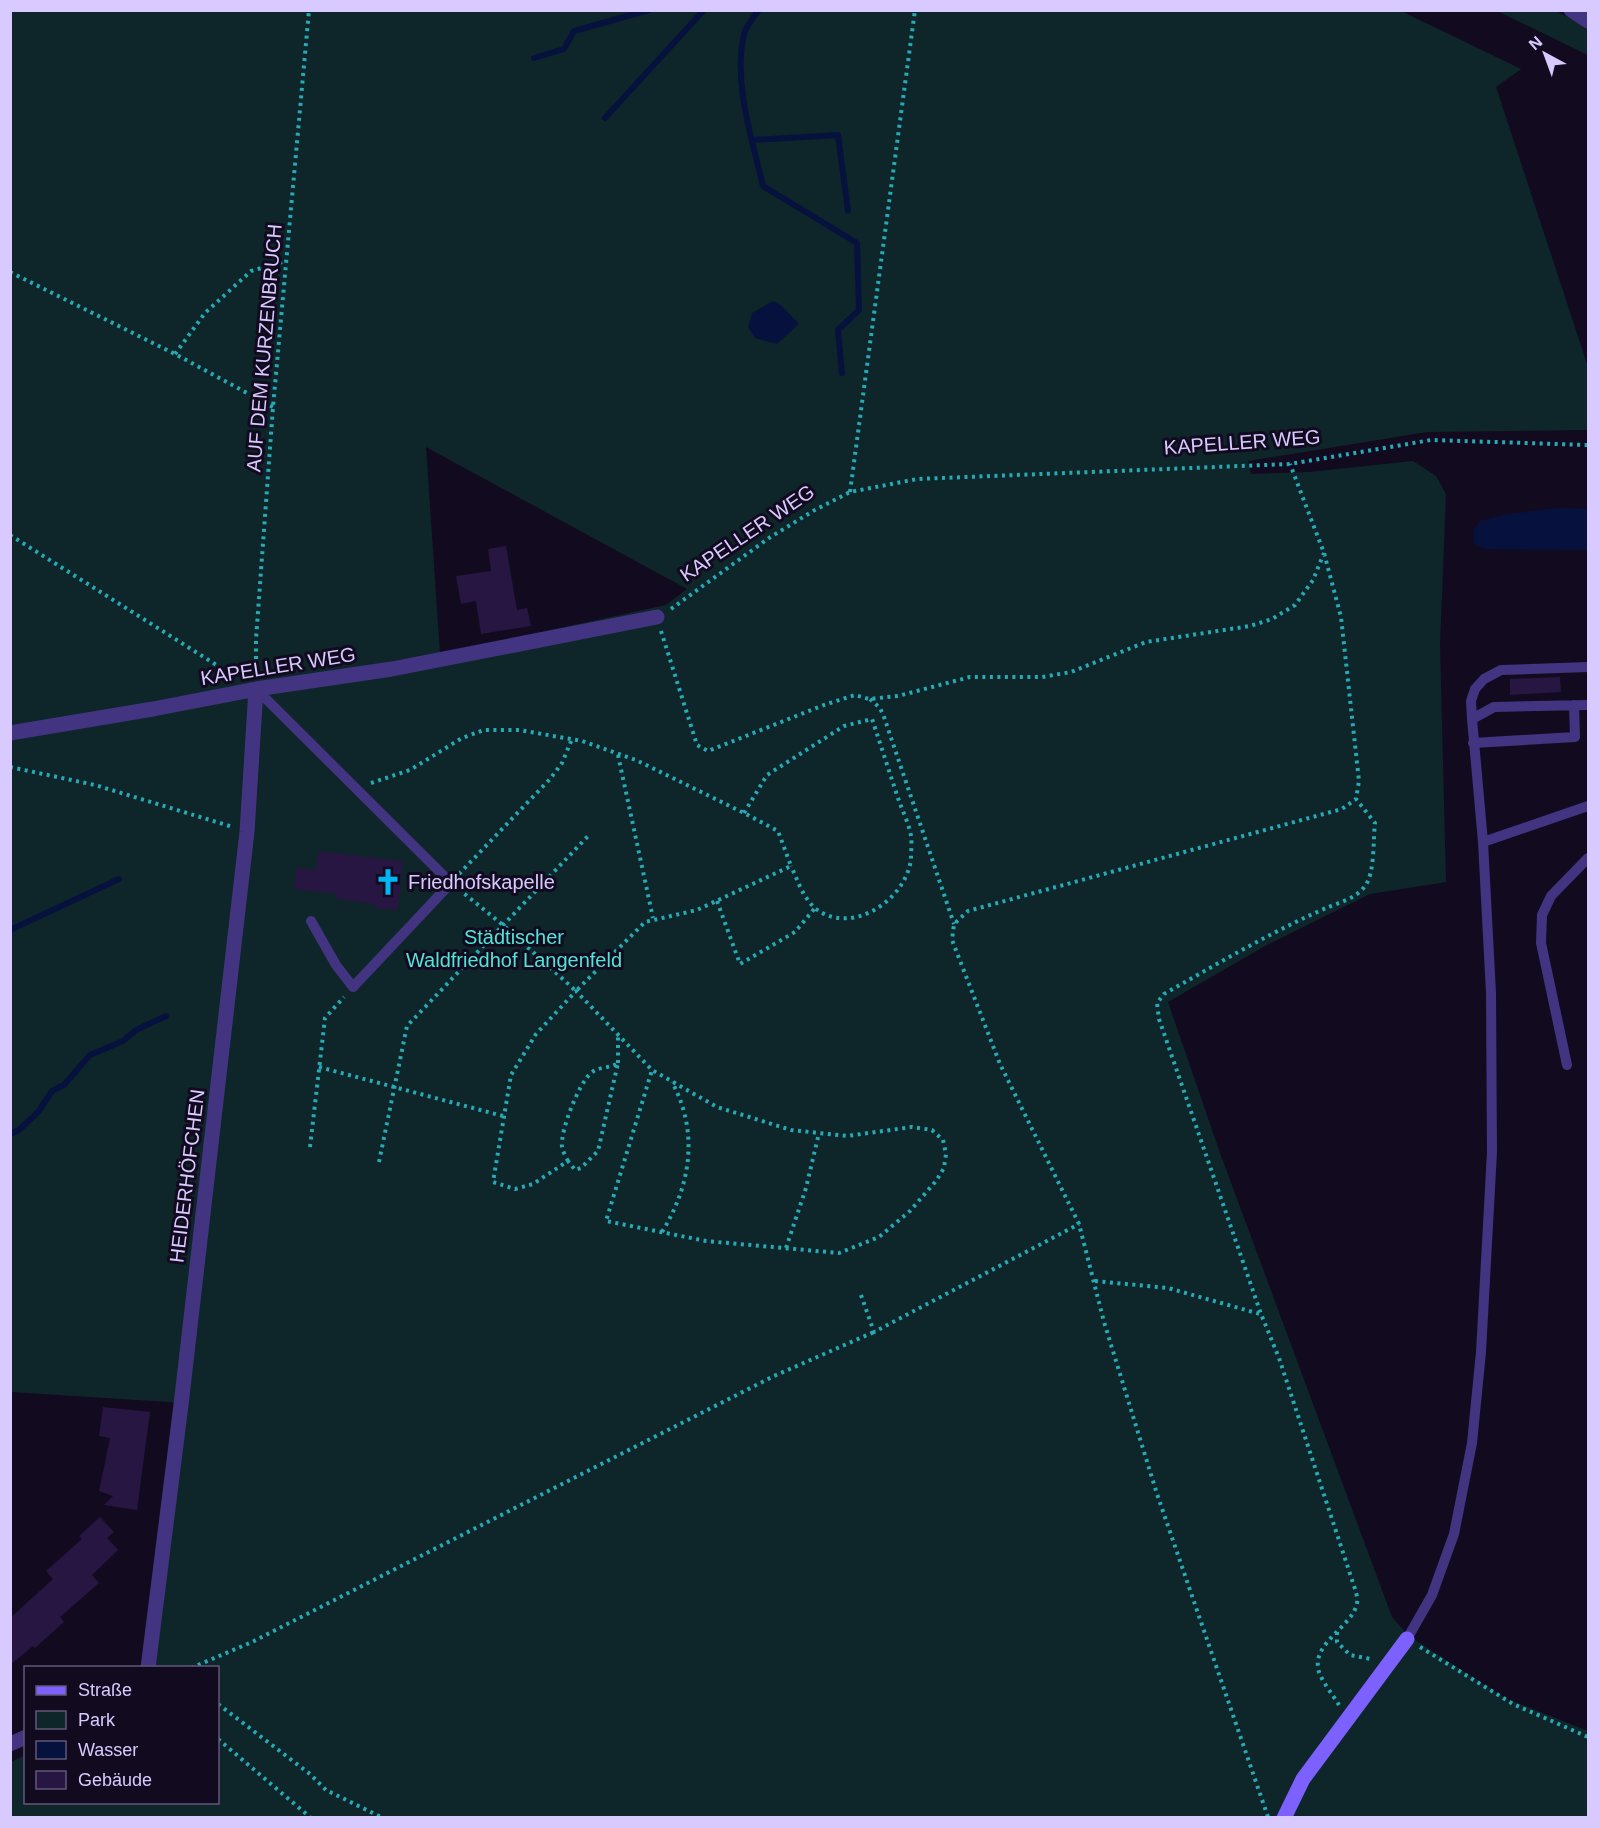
<svg xmlns="http://www.w3.org/2000/svg" width="1599" height="1828" viewBox="0 0 1599 1828" font-family="Arial,sans-serif">
  <style>
    .green { fill: #0e262a; fill-rule: evenodd }
    .water { fill: #06123d }
    .lines { fill: none; stroke-linecap: round; stroke-linejoin: round }
    .stream { stroke: #06123d; stroke-width: 6 }
    .building { fill: #261641 }
    .path { stroke: #27a9b6; stroke-width: 4; stroke-dasharray: 3 4.5; stroke-linecap: butt }
    .lane { stroke: #423481; stroke-width: 10 }
    .street { stroke: #423481; stroke-width: 15 }
    .secondary { stroke: #7d61ff; stroke-width: 15 }
    .labels { text-anchor: middle; stroke-width: 6; stroke-linejoin: round; paint-order: stroke }
    .street-label { font-size: 20px; fill: #d8caff; stroke: #120b20 }
    .poi-label { font-size: 20px; fill: #d8caff; stroke: #120b20; text-anchor: start }
    .park-label { font-size: 20px; fill: #50e5d6; stroke: #120b20 }
  </style>
  <rect width="100%" height="100%" fill="#120b20"/>
  <path class="green" d="M 1399,10 L 1521,69 L 1496,87 L 1588,367 L 1588,430 L 1427,432 L 1248,461 L 1251,474 L 1309,472 L 1413,461 L 1436,476 L 1446,494 L 1440,645 L 1446,882 L 1370,894 L 1265,946 L 1168,1002 L 1220,1153 L 1392,1617 L 1409,1636 L 1505,1698 L 1588,1731 L 1588,1817 L 11,1818 L 11,1762 L 25,1755 L 26,1802 L 218,1802 L 218,1668 L 152,1667 L 185,1403 L 11,1392 L 11,11 ZM 426,447 L 687,589 L 666,605 L 440,654 Z
    M 1497,11 L 1556,11 L 1588,28 L 1588,55 Z"/>
  <path class="water" d="M 773,301 L 782,306 L 799,324 L 777,344 L 755,338 L 748,327 L 752,313 Z
    M 1557,508 L 1588,509 L 1588,550 L 1484,549 L 1474,543 L 1473,531 L 1480,521 L 1502,515 Z"/>
  <g class="lines">
    <path class="stream" d="M 759,10 C 754,17 746,26 744,34 C 733,83 752,139 763,186 L 857,243 L 859,310 L 838,330 L 842,373
      M 534,58 L 564,49 L 574,31 L 649,10
      M 605,118 L 704,10
      M 752,140 L 838,135 L 848,211
      M 10,930 L 119,879
      M 10,1134 L 19,1130 L 39,1111 L 52,1091 L 64,1085 L 90,1055 L 123,1041 L 136,1030 L 166,1016"/>
  </g>
  <path class="building" d="M 506,546 L 517,610 L 527,608 L 531,626 L 481,634 L 476,601 L 461,604 L 456,576 L 491,571 L 488,549 Z
    M 1560,677 L 1561,692 L 1510,695 L 1510,679 Z
    M 318,851 L 403,861 L 398,910 L 374,908 L 374,904 L 336,899 L 337,894 L 294,889 L 297,868 L 316,870 Z
    M 103,1407 L 150,1412 L 137,1510 L 104,1505 L 113,1496 L 99,1491 L 110,1438 L 99,1436 Z
    M 100,1517 L 114,1532 L 107,1538 L 118,1550 L 92,1575 L 99,1583 L 60,1617 L 64,1622 L 35,1648 L 33,1646 L 10,1665 L 10,1618 L 53,1579 L 46,1571 L 82,1539 L 79,1536 Z"/>
  <g class="lines">
    <path class="path" d="M 10,272 L 175,354 L 273,407
      M 175,354 L 205,313 L 251,271 L 286,261
      M 850,492 L 915,10
      M 10,535 L 234,676
      M 671,609 L 769,538 L 813,511 L 850,492 L 917,479 L 1290,464 L 1431,440 L 1588,445
      M 661,631 L 697,745 L 708,751 L 824,705 L 855,695 L 869,699 L 898,696 L 970,677 L 1042,677 L 1071,672 L 1146,642 L 1250,626 L 1272,619 L 1295,605 L 1313,580 L 1324,553
      M 256,674 L 256,639 L 273,407 L 309,10
      M 870,699 L 880,708 L 884,717 L 954,924
      M 618,755 L 653,918
      M 10,767 L 95,785 L 233,827
      M 371,783 L 410,770 L 462,738 L 484,730 L 519,730 L 582,741 L 636,760 L 744,813 L 778,831 L 791,866 L 697,910 L 645,922 L 576,991 L 503,925 L 461,891
      M 744,813 L 767,775 L 844,726 L 872,719 C 881,746 890,774 899,801 C 903,812 909,824 911,836 C 912,843 911,852 911,859 C 906,900 852,936 816,909 C 803,898 798,881 791,866
      M 459,874 L 550,779 L 562,763 L 572,739
      M 717,901 L 740,964 L 795,932 L 815,908
      M 618,1063 L 618,1036
      M 319,1067 L 503,1116
      M 310,1147 L 325,1018 L 344,997
      M 568,1161 C 566,1157 563,1152 562,1147 C 560,1131 579,1083 591,1073 C 599,1066 609,1069 618,1063 L 598,1151 L 581,1168 L 575,1170 L 568,1161 L 533,1184 L 515,1189 L 493,1182 L 511,1075 L 536,1034 L 576,991 L 652,1070 L 717,1107 L 791,1130 L 847,1136 L 912,1127 L 932,1130 L 943,1140 L 946,1154 L 944,1168 L 936,1181 L 910,1211 L 879,1237 L 839,1253 L 706,1241 L 606,1221 L 652,1070
      M 379,1162 L 407,1026 L 589,835
      M 662,1232 C 691,1185 699,1132 672,1082
      M 786,1248 L 806,1188 L 819,1133
      M 1095,1281 L 1168,1288 L 1260,1314
      M 861,1295 L 874,1332 L 1079,1224
      M 1337,1632 L 1337,1642 L 1350,1655 L 1371,1659
      M 1420,1647 L 1513,1704 L 1588,1737
      M 191,1668 L 252,1642 L 774,1376 L 874,1332
      M 218,1704 L 310,1774 L 326,1790 L 383,1818
      M 1339,1705 C 1333,1695 1323,1683 1319,1672 C 1310,1643 1353,1627 1357,1603 C 1358,1598 1356,1593 1355,1589 L 1279,1358 L 1261,1314 L 1159,1019 L 1157,1003 L 1164,994 C 1217,964 1269,933 1326,908 C 1338,903 1357,898 1365,886 C 1375,873 1373,840 1375,823 L 1356,799
      M 218,1739 L 311,1818
      M 1268,1817 L 1157,1494 L 1104,1322 L 1079,1224 L 1000,1064 L 952,940 L 954,924 L 968,911 L 1342,809 L 1356,799 L 1359,781 L 1341,617 L 1324,553 L 1290,464
      M 389,1818 L 404,1818"/>
    <path class="lane" d="M 256,689 L 451,883 L 353,987 L 336,965 L 311,921
      M 1472,719 L 1471,701 L 1475,689 L 1484,679 L 1501,670 L 1588,667
      M 1473,743 L 1575,737 L 1574,705
      M 1483,842 L 1588,806
      M 1567,1065 L 1541,943 L 1542,915 L 1551,896 L 1588,858
      M 1407,1639 L 1432,1595 L 1454,1534 L 1472,1443 L 1481,1352 L 1492,1152 L 1491,993 L 1483,842 L 1472,719 L 1494,707 L 1588,705"/>
    <path class="street" d="M 1571,10 L 1588,21
      M 10,733 L 153,709 L 256,689 L 392,669 L 657,617
      M 148,1668 L 181,1405 L 247,832 L 256,689
      M 10,1744 L 26,1737"/>
    <path class="secondary" d="M 1284,1818 L 1303,1779 L 1407,1639"/>
  </g>
  <defs>
    <symbol id="church-bare" viewBox="-9 -9 18 18"><path d="M-1.2-6h2.4v3.5h3.3v2.4h-3.3V6h-2.4V-.1h-3.3v-2.4h3.3Z" fill="#00b7f5" stroke="#120b20" stroke-width="2.5" paint-order="stroke"/></symbol>
  </defs>
  <g fill-rule="evenodd">
    <use href="#church-bare" x="369" y="863" width="38" height="38"/>
  </g>
  <g class="labels">
    <g class="street-label">
      <text transform="translate(264 348) rotate(-85)" y="7">AUF DEM KURZENBRUCH</text>
      <text transform="translate(1242 442) rotate(-4)" y="7">KAPELLER WEG</text>
      <text transform="translate(747 533) rotate(-34)" y="7">KAPELLER WEG</text>
      <text transform="translate(278 666) rotate(-9)" y="7">KAPELLER WEG</text>
      <text transform="translate(187 1176) rotate(-83)" y="7">HEIDERHÖFCHEN</text>
    </g>
    <g class="poi-label">
      <text x="408" y="889">Friedhofskapelle</text>
    </g>
    <g class="park-label">
      <text x="514" y="944">Städtischer<tspan x="514" dy="23">Waldfriedhof Langenfeld</tspan></text>
    </g>
  </g>
  <rect width="1599" height="1828" fill="none" stroke="#d8caff" stroke-width="24"/>
  <rect x="24" y="1666" width="195" height="138" fill="#120b20" stroke="#615779" stroke-width="1.5"/>
  <rect x="36" y="1686" width="30" height="9" fill="#7d61ff" stroke="#615779" stroke-width="1.5"/>
  <text x="78" y="1696" font-size="18" fill="#d8caff">Straße</text>
  <rect x="36" y="1711" width="30" height="18" fill="#0e262a" stroke="#615779" stroke-width="1.5"/>
  <text x="78" y="1726" font-size="18" fill="#d8caff">Park</text>
  <rect x="36" y="1741" width="30" height="18" fill="#06123d" stroke="#615779" stroke-width="1.5"/>
  <text x="78" y="1756" font-size="18" fill="#d8caff">Wasser</text>
  <rect x="36" y="1771" width="30" height="18" fill="#261641" stroke="#615779" stroke-width="1.5"/>
  <text x="78" y="1786" font-size="18" fill="#d8caff">Gebäude</text>
  <g transform="translate(1545 54) rotate(319)" stroke="#120b20" stroke-width="4.5" paint-order="stroke">
  <path d="M0-4.5L10 22L0 15L-10 22Z" fill="#d8caff"/>
  <text y="-9" font-size="16" font-weight="bold" text-anchor="middle" fill="#d8caff">N</text>
  </g>
</svg>
